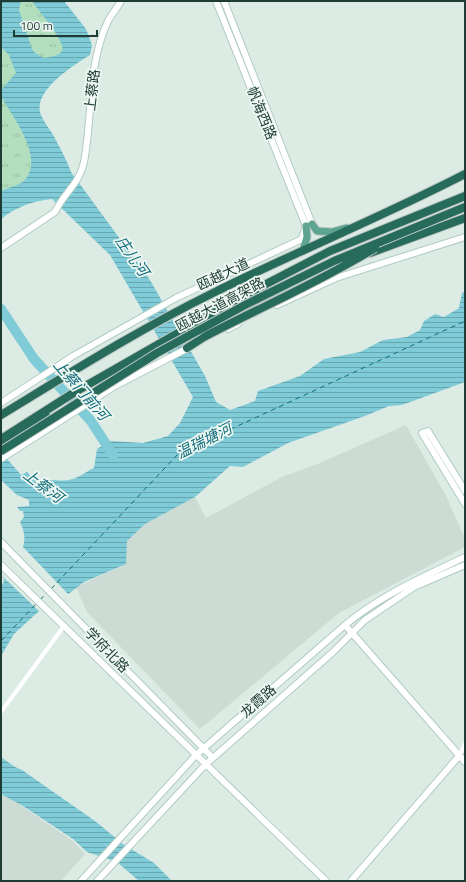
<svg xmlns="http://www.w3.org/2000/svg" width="466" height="882" viewBox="0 0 466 882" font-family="'Titillium Web','Noto Sans SC',sans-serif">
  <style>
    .built { fill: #ccdbd3 }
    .park { fill: url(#park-tufts) }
    .water { fill: url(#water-rules) }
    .pier { fill: #ddebe5 }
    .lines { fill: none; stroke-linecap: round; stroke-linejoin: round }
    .river { stroke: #7fcbd7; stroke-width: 10 }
    .ferry { stroke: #126e7d; stroke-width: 1; stroke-dasharray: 5 4; stroke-linecap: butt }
    .secondary-casing { stroke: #b0ccc1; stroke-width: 8 }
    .primary-casing { stroke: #c0c8c6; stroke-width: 9 }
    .highway-casing { stroke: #c0c8c6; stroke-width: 10 }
    .street { stroke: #fff; stroke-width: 4 }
    .secondary { stroke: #fff; stroke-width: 6 }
    .primary { stroke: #5da591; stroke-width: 7 }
    .highway { stroke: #276b5b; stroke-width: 8 }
    .highway-bridge-casing { stroke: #c0c8c6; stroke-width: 10; stroke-linecap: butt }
    .highway-bridge { stroke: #276b5b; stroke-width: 8 }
    .labels { text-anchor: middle; stroke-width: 3.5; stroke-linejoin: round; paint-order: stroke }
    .street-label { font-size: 14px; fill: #1d3c33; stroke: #eef7f2 }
    .water-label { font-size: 15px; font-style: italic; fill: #126e7d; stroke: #eef7f2 }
  </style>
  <defs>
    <pattern id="park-tufts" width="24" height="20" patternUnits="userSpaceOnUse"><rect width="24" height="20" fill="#b4dfbe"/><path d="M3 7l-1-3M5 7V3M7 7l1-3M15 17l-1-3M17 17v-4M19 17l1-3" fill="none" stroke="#9ac0a4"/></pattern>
    <pattern id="water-rules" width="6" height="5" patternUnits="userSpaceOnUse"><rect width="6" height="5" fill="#7fcbd7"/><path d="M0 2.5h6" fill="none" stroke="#67a6af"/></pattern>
  </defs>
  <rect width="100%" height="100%" fill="#ddebe5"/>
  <path class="built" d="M 406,425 L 447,498 L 465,539 L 465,547 L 339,613 L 200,729 L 87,612 L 76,587 L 126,564 L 127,541 L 145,524 L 195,497 L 206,518 L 282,477 L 320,463 Z
    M 1,792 L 73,841 L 85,854 L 61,881 L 1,881 Z"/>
  <path class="park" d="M 1,1 L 53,1 L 74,45 L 26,105 L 60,166 L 1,210 Z"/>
  <path class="water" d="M 1,1 L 21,1 L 19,10 L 32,49 L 35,53 L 44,58 C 49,57 59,56 62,51 C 67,43 37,9 32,1 L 64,1 L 86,29 L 92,45 L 90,55 C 74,65 35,89 40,112 C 42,119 48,127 52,133 C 59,146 66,158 71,172 L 150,280 L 205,376 L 216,402 L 230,410 L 255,401 L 258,391 L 300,376 L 324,359 L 360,352 L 383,340 L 407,337 L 420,330 L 424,321 L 435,314 L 444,317 L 459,308 L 462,293 L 465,292 L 465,382 L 402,405 L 389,406 L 365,416 L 288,443 L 243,467 L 230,466 L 195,497 L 145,524 L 127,541 L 126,564 L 84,582 L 49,609 L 38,612 L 14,634 L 1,656 L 1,587 L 4,581 L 3,576 C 17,558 32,546 20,522 L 24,517 L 23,511 L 20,511 L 17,507 L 29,506 L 29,500 L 17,495 L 1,480 L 1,452 L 21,475 L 27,472 L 37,483 C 50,477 56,482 68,480 C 78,479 85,472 94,468 L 97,449 L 111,441 L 143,443 L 168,436 L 180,423 L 193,397 L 110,255 L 52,199 C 33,201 16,207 1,219 L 1,191 C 7,188 16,186 21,183 C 49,163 12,116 1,96 L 1,90 L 16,73 L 9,55 L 1,47 Z
    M 1,757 L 15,767 L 22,770 L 95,821 L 123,844 L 154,863 L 172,881 L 139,881 L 117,862 L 87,852 L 73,839 L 23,806 L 1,794 Z"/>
  <path class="pier" d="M 22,546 L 69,595 L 47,613 L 42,614 L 1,575 L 2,567 Z"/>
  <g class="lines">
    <path class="river" d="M 1,309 L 34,359 L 91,421 L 113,455"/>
    <path class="ferry" d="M 51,589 L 179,453 L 465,321
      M 40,600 L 47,592
      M 1,641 L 36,604"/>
    <defs>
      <path id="secondary" d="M 224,1 L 312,224
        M 1,248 L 55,212 C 63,194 80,183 84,162 C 93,115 87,66 108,21 C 112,14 117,8 121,1
        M 277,305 L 336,278 L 465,237
        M 228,329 L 238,324
        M 1,403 L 73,356 L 176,298 L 302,239 L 306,226 L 216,1
        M 1,459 L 115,386 L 190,347
        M 465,491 L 428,431 L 422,433 L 465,504
        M 1,542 L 213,758
        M 1,565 L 326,881
        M 345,625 L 465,762
        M 81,881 L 196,755 L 345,625 C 381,595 423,577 465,557
        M 97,881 L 205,765 L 333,652 L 365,620 L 414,587 L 465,565
        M 351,881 L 459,756"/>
      <path id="primary" d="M 312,224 L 317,231 L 332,232 L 347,228
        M 303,251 L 307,237 L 306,226"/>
      <path id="highway" d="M 370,253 L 465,218
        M 287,288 L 337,266
        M 230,317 L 277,293
        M 187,348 L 204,337
        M 1,415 C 70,373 138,330 211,294 C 295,252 382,217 465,174
        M 1,439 L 75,392 L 241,297 L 330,251 L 465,196
        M 1,446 L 46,416"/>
    </defs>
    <use href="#secondary" class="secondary-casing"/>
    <use href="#primary" class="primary-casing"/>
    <use href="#highway" class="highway-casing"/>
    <path class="street" d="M 1,712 L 64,626
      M 459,756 L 465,744"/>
    <use href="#secondary" class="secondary"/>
    <use href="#primary" class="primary"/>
    <use href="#highway" class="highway"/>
    <defs>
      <path id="highway-bridge" d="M 204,337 C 261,307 320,282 375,248
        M 1,451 L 157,353 L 245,305 L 334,261 L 465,207"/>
    </defs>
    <use href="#highway-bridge" class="highway-bridge-casing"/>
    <use href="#highway-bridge" class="highway-bridge"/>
  </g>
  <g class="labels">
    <g class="street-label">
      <text transform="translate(92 90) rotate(-83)" y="5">上蔡路</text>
      <text transform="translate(262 113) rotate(68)" y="5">帆海西路</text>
      <text transform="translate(223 274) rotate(-25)" y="5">瓯越大道</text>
      <text transform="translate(220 304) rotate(-28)" y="5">瓯越大道高架路</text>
      <text transform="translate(107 650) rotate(46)" y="5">学府北路</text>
      <text transform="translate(258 701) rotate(-41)" y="5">龙霞路</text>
    </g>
    <g class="water-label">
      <text transform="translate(132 256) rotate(55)" y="5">庄儿河</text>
      <text transform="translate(81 390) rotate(49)" y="5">上蔡门前河</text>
      <text transform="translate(204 441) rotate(-27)" y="5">温瑞塘河</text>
      <text transform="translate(43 486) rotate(37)" y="5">上蔡河</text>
    </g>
  </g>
  <rect width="466" height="882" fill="none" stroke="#1d3c33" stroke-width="4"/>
  <path d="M14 30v6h83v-6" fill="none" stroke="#1d3c33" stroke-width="2"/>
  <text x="20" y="30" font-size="12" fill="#1d3c33" stroke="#eef7f2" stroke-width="3" paint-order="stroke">100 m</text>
</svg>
